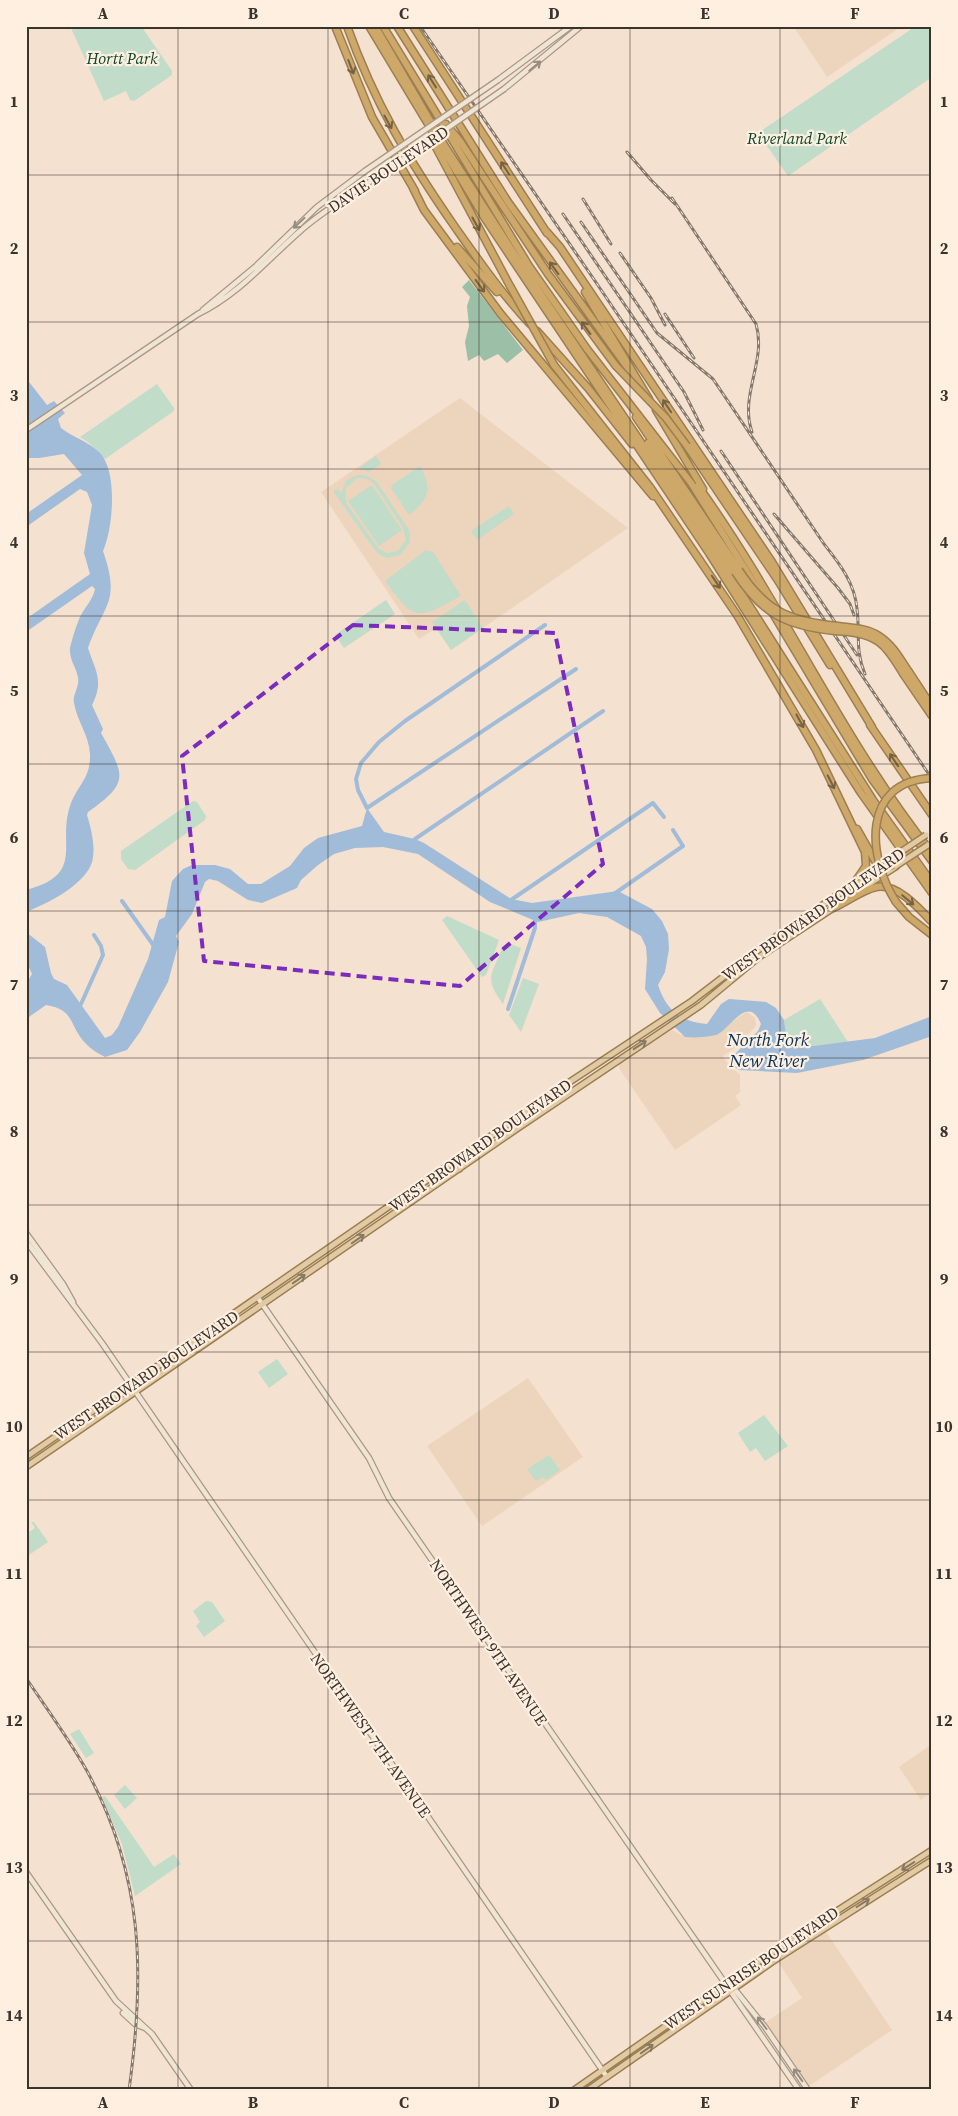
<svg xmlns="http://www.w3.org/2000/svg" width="958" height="2116" viewBox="0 0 958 2116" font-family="'Source Serif 4',serif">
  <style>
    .built { fill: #edd4bc }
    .green { fill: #c1dcc9; fill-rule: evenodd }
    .forest { fill: #9cbfa7 }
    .water { fill: #a0bcd8 }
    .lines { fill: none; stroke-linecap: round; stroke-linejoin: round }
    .canal { stroke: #a0bcd8; stroke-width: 4 }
    .secondary-casing { stroke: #aa9887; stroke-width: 7 }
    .primary-casing { stroke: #9b7f53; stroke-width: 8 }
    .motorway-casing { stroke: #9b7f53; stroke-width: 9 }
    .secondary { stroke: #f0e5d2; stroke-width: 4.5 }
    .primary { stroke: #e2cba4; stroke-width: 5 }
    .motorway { stroke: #cea868; stroke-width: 6 }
    .rail-casing { stroke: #85796d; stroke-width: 3 }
    .rail { stroke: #ffefe0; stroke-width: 1; stroke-dasharray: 4; stroke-linecap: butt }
    .secondary-bridge-casing { stroke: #aa9887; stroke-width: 7; stroke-linecap: butt }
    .primary-bridge-casing { stroke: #9b7f53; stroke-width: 8; stroke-linecap: butt }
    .motorway-bridge-casing { stroke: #9b7f53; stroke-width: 9; stroke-linecap: butt }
    .secondary-bridge { stroke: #f0e5d2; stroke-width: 4.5 }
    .primary-bridge { stroke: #e2cba4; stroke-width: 5 }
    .motorway-bridge { stroke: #cea868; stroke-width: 6 }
    .oneway { stroke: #968c80 }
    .oneway2 { stroke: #766245 }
    .oneway3 { stroke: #867863 }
    .marked { fill: none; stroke: #7b2cbf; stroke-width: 4; stroke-dasharray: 10 6; stroke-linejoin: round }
    .grid { fill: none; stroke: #3b342d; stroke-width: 1; stroke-opacity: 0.55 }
    .labels { text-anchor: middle; stroke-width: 4.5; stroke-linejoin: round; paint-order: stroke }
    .park-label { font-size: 16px; font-style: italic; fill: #084627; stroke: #ffefe0 }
    .street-label { font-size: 16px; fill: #3b342d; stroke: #ffefe0 }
    .water-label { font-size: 18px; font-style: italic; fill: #083459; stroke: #ffefe0 }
    .neatline { fill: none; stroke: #3b342d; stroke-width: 2 }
    .grid-label { font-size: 16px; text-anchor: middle; font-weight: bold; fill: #3b342d }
  </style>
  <rect width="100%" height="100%" fill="#f5e1cf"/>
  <path class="built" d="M 793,26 L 902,26 L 827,77 Z
    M 460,398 L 628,528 L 451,650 L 436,628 L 419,639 L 321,492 Z
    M 747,1012 L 755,1018 L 756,1026 L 736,1047 L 723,1056 L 730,1068 L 740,1074 L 740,1092 L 735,1096 L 741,1105 L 675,1150 L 619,1068 L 619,1064 L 672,1030 L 681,1035 L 701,1035 L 722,1028 Z
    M 528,1378 L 583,1457 L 482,1526 L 427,1446 Z
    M 932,1744 L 932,1792 L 921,1800 L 899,1767 Z
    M 826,1932 L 892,2030 L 809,2086 L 766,2022 L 802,1998 L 779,1963 Z"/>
  <path class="green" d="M 70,26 L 141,26 L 172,71 L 172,75 L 134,101 L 130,100 L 126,91 L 104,101 Z
    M 916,26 L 932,26 L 932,77 L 788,176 L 758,133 Z
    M 157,384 L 174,408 L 174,411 L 105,459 L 88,442 L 80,437 Z
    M 376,456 L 381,464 L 369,472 L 359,468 Z
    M 420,466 C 432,489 430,499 409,515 L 391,488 L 392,485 Z
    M 357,475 L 365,475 L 377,482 L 409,530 L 410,542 L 400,555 L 386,558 L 377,553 L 333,491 L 338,489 L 341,493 L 346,481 ZM 357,478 L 368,479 L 374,484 L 403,528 L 406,540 L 398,551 L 387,553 L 379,549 L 347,504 L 345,498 L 346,488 Z
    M 372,485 L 402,530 L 379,546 L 348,501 Z
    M 509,506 L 514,514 L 477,540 L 471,531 Z
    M 426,550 L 433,552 L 461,596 C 417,620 415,622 385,581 Z
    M 386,600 L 395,614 L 344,648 L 335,635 Z
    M 465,600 L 483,628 L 451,650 L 432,622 Z
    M 193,801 L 197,802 L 206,816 L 205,820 L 135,870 L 128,869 L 121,859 L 121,851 Z
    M 447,916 L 499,940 L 486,975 L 482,977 L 442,920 Z
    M 508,943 L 521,948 L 503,1004 C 483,977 492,975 503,946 Z
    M 523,978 L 539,984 L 521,1032 L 509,1015 Z
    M 820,999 L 848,1042 L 798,1048 L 787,1042 L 784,1020 Z
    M 277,1359 L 288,1374 L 269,1388 L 258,1372 Z
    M 764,1415 L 788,1446 L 765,1461 L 756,1448 L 750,1452 L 738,1433 Z
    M 549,1455 L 560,1470 L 546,1480 L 543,1477 L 536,1481 L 527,1469 Z
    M 31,1522 L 34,1522 L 48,1542 L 26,1557 L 26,1534 L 35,1528 Z
    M 206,1601 L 212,1602 L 225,1621 L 204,1637 L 196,1626 L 200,1622 L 193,1611 Z
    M 79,1729 L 94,1753 L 86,1758 L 70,1734 Z
    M 125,1785 L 137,1798 L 125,1809 L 114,1795 Z
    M 105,1796 L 154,1867 L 174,1854 L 181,1864 L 135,1896 L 122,1844 L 102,1797 Z"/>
  <path class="forest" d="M 469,280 L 523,350 L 507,363 L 498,354 L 484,361 L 479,355 L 468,361 L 465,342 L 469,326 L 467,306 L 470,297 L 462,287 Z"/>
  <path class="water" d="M 26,378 L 47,405 L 54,401 L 65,413 L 58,419 L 61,428 C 74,438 88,441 100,453 C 118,472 113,529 103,551 C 121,603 104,603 88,648 C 96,672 104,681 92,705 L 103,729 L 101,733 C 125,776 130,782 88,812 L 87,815 C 91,828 95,844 93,857 C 91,882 47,904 26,912 L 26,890 C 86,874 57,845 70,806 C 77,785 91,779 90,754 C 89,735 77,721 74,703 C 72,695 80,687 78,677 C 76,667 69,659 70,648 C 72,639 77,623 81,615 C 86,606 93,599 95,589 L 92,586 L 26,632 L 26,619 L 90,574 L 84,553 L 92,505 L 87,492 L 80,489 L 26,527 L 26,514 L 82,475 L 64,454 L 39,458 L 26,458 Z
    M 367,808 L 384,832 L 415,839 L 424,843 L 511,899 L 532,903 L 618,891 L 652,909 L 662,921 L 668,934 L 669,949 L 665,972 L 658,985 C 666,1010 681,1022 707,1024 L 721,1004 L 729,999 L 766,1002 L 776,1008 L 784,1020 L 787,1042 L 798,1048 L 875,1038 L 932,1016 L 932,1036 L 863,1060 L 797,1073 L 740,1070 L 732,1066 L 730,1059 L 758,1031 L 761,1024 C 748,992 729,1031 716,1035 C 707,1037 695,1038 685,1037 L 660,1013 L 645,989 L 647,959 L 646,947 L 641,936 L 607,917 L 579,913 L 538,922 L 490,902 L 418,854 L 383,847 L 355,848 L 334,854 L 318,865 L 301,880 L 297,888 L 262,903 L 248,900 L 218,881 L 209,879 L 205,882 L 192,914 L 176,936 L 179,942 L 168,982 L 140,1032 L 127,1050 L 105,1057 C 95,1052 88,1047 81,1038 C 69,1021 72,1009 46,1005 L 26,1019 L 26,984 L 32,974 L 26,961 L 26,932 L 45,947 L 51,973 L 54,979 L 67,985 L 105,1038 L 112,1035 L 118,1027 L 148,959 L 159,920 L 165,917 L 172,881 L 183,869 L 192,865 L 215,865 L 230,869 L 248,884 L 261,884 L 290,866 L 304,848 L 318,838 L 362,826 Z"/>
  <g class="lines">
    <path class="canal" d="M 545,625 L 405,721 L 379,742 L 361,763 L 356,779 L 358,790 L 367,808 L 576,669
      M 415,839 L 603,711
      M 614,894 L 683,846 L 673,830
      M 122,901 L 154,946
      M 508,902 L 653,803 L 664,817
      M 81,1004 L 103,955 L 101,946 L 94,935
      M 508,1009 L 535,928 L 535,918"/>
    <defs>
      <path id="secondary" d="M 498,80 L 571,26
        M 504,89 L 581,26
        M 203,310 L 255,267 L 317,207 L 365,171
        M 26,430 L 198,314 C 239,294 266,261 299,232 C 321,212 347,197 371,181
        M 26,1233 L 63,1284 L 73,1302
        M 26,1241 L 102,1343 L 607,2077
        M 258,1298 L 369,1458 L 389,1498 L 799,2090
        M 26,1872 L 116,2001 L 152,2034 L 191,2090
        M 732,1986 L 765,2027 L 808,2090
        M 123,2013 L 135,2024 L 145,2028"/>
      <path id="primary" d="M 855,893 L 894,868
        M 459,1169 L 458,1164 L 478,1151 L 481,1145
        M 26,1457 L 556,1091 L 692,1001 L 774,938 L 899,853
        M 26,1467 L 518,1128 L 701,1005 L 759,957 L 835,907
        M 574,2090 L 768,1955 L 932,1850
        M 588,2090 L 772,1962 L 932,1860"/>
      <path id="motorway" d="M 335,26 L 372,117 L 415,191
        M 347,26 C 374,102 409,161 455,227 C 479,261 502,294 530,324
        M 369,26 L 484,217 L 709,553 L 861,793 L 932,893
        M 375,26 L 446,148 L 524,269 L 721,561 L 873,800 L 932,883
        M 383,26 L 529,266 L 587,349 L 691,483 L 764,599
        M 397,26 L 508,202 L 630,371
        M 413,26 L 547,233
        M 446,124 L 460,141 L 548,274 L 616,366
        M 432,140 L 510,286
        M 413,188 L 424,210 L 500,313 L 653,496
        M 546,231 L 560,247 L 772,562 L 872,727
        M 457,247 L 497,292
        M 585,292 L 649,399
        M 537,331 L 588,388 L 632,444
        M 554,365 L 650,487 L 737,615 L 816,750 L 865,852 L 866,866 L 857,879
        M 656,410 L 703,489
        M 636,417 L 739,570
        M 648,443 L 735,572
        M 687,446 L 777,579 L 830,665
        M 698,486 C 783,604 841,739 932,853
        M 772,612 L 872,779 L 932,861
        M 909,672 L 932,707
        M 904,675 L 932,716
        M 870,725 L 932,815
        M 857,829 L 878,866 L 886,868 L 896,866
        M 896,902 L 909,917 L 932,935
        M 833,908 C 847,902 862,890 876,887 C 897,883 919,908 932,922"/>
    </defs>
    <use href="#secondary" class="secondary-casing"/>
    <use href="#primary" class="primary-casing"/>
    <use href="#motorway" class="motorway-casing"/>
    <use href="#secondary" class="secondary"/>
    <use href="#primary" class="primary"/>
    <use href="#motorway" class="motorway"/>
    <defs>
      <path id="rail" d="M 420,26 L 593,278 L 932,779
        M 627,152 L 651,180 L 675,204
        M 672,198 L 756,324 C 767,361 739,395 752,432
        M 583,199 L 611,244
        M 563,214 L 684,392 L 703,430
        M 581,222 L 657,333 L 713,379 L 824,544 C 839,563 855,583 857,609 C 860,632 855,651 865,674
        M 620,253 L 651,298 L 665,325
        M 665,314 L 694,358
        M 721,451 L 857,655
        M 774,514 L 838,588 L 850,604 L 854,615
        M 26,1678 C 47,1709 69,1739 87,1771 C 144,1876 145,1975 129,2090"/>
    </defs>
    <use href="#rail" class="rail-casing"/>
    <use href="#rail" class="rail"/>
    <defs>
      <path id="secondary-bridge" d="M 365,171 L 498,80
        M 371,181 L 504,89"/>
      <path id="primary-bridge" d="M 899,853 L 926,835
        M 896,866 L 928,845"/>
      <path id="motorway-bridge" d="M 510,286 L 554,365
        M 616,366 L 666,418 L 687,446
        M 739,570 C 766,612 790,621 838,626 C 853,628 867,628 879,636 C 893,645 900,659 909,672
        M 735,572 C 762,614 786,626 835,631 C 851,632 866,633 879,642 C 890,650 897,664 904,675
        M 896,902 C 867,857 861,781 932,778"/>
    </defs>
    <use href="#secondary-bridge" class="secondary-bridge-casing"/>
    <use href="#primary-bridge" class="primary-bridge-casing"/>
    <use href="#motorway-bridge" class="motorway-bridge-casing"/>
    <use href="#secondary-bridge" class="secondary-bridge"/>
    <use href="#primary-bridge" class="primary-bridge"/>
    <use href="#motorway-bridge" class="motorway-bridge"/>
  </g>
  <defs><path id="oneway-shaft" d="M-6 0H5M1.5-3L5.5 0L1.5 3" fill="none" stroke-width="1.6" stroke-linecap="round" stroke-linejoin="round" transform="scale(1.25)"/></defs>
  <g class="oneway">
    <use href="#oneway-shaft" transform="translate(535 66) rotate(-40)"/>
    <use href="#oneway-shaft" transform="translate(299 223) rotate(137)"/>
    <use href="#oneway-shaft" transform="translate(762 2023) rotate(-127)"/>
    <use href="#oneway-shaft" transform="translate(798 2075) rotate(-125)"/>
  </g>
  <g class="oneway2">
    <use href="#oneway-shaft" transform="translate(351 67) rotate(69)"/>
    <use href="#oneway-shaft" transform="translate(432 81) rotate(-122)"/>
    <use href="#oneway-shaft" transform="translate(388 122) rotate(61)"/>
    <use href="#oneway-shaft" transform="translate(505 168) rotate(-123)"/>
    <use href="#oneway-shaft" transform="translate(476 224) rotate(61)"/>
    <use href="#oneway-shaft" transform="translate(554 268) rotate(-126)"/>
    <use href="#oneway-shaft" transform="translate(480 286) rotate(54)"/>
    <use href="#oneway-shaft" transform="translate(586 328) rotate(-126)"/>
    <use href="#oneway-shaft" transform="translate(667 406) rotate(-124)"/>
    <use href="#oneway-shaft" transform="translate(716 582) rotate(56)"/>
    <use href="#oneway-shaft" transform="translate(800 721) rotate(61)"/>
    <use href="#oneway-shaft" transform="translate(894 760) rotate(-124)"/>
    <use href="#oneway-shaft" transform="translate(831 782) rotate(63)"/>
    <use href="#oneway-shaft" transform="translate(908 900) rotate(40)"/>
  </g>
  <g class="oneway3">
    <use href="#oneway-shaft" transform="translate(640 1045) rotate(-33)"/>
    <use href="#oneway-shaft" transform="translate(358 1239) rotate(-35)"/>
    <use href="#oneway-shaft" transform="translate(299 1279) rotate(-35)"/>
    <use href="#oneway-shaft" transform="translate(908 1866) rotate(148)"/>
    <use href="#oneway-shaft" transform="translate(863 1903) rotate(-32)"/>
    <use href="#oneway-shaft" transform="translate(647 2049) rotate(-35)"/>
  </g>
  <path class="marked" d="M 353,625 L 555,633 L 603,864 L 460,986 L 204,961 L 182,756 Z"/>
  <path class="grid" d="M 178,26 L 178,2090M 328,26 L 328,2090M 479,26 L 479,2090M 630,26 L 630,2090M 780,26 L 780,2090M 26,175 L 932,175M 26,322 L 932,322M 26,469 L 932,469M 26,616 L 932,616M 26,764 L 932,764M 26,911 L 932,911M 26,1058 L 932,1058M 26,1205 L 932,1205M 26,1352 L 932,1352M 26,1500 L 932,1500M 26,1647 L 932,1647M 26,1794 L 932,1794M 26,1941 L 932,1941"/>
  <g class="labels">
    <g class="park-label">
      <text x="122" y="64">Hortt Park</text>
      <text x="797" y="144">Riverland Park</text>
    </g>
    <g class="street-label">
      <text transform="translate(388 169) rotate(-34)" y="6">DAVIE BOULEVARD</text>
      <text transform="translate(813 914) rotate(-35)" y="6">WEST BROWARD BOULEVARD</text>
      <text transform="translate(480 1145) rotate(-35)" y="6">WEST BROWARD BOULEVARD</text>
      <text transform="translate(146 1375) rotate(-34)" y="6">WEST BROWARD BOULEVARD</text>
      <text transform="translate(489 1642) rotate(56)" y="6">NORTHWEST 9TH AVENUE</text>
      <text transform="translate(371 1735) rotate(55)" y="6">NORTHWEST 7TH AVENUE</text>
      <text transform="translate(751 1968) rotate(-34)" y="6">WEST SUNRISE BOULEVARD</text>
    </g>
    <g class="water-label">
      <text x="768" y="1046">North Fork<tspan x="768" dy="21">New River</tspan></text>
    </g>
  </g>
  <rect width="958" height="2116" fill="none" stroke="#ffefe0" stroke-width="55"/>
  <rect x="28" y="28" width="902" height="2060" class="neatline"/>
  <g class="grid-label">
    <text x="103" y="19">A</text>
    <text x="253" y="19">B</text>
    <text x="404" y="19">C</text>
    <text x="554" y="19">D</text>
    <text x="705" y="19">E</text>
    <text x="855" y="19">F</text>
    <text x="14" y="107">1</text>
    <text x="944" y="107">1</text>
    <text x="14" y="254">2</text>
    <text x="944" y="254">2</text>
    <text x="14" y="401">3</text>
    <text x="944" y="401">3</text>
    <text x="14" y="548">4</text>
    <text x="944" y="548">4</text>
    <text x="14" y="696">5</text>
    <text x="944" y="696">5</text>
    <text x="14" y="843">6</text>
    <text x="944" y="843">6</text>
    <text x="14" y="990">7</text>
    <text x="944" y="990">7</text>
    <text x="14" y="1137">8</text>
    <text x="944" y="1137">8</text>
    <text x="14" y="1285">9</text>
    <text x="944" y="1285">9</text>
    <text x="14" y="1432">10</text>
    <text x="944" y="1432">10</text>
    <text x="14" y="1579">11</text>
    <text x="944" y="1579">11</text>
    <text x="14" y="1726">12</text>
    <text x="944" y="1726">12</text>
    <text x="14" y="1873">13</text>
    <text x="944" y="1873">13</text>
    <text x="14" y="2021">14</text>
    <text x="944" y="2021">14</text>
    <text x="103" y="2108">A</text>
    <text x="253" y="2108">B</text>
    <text x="404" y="2108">C</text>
    <text x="554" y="2108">D</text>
    <text x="705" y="2108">E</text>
    <text x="855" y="2108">F</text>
  </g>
</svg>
